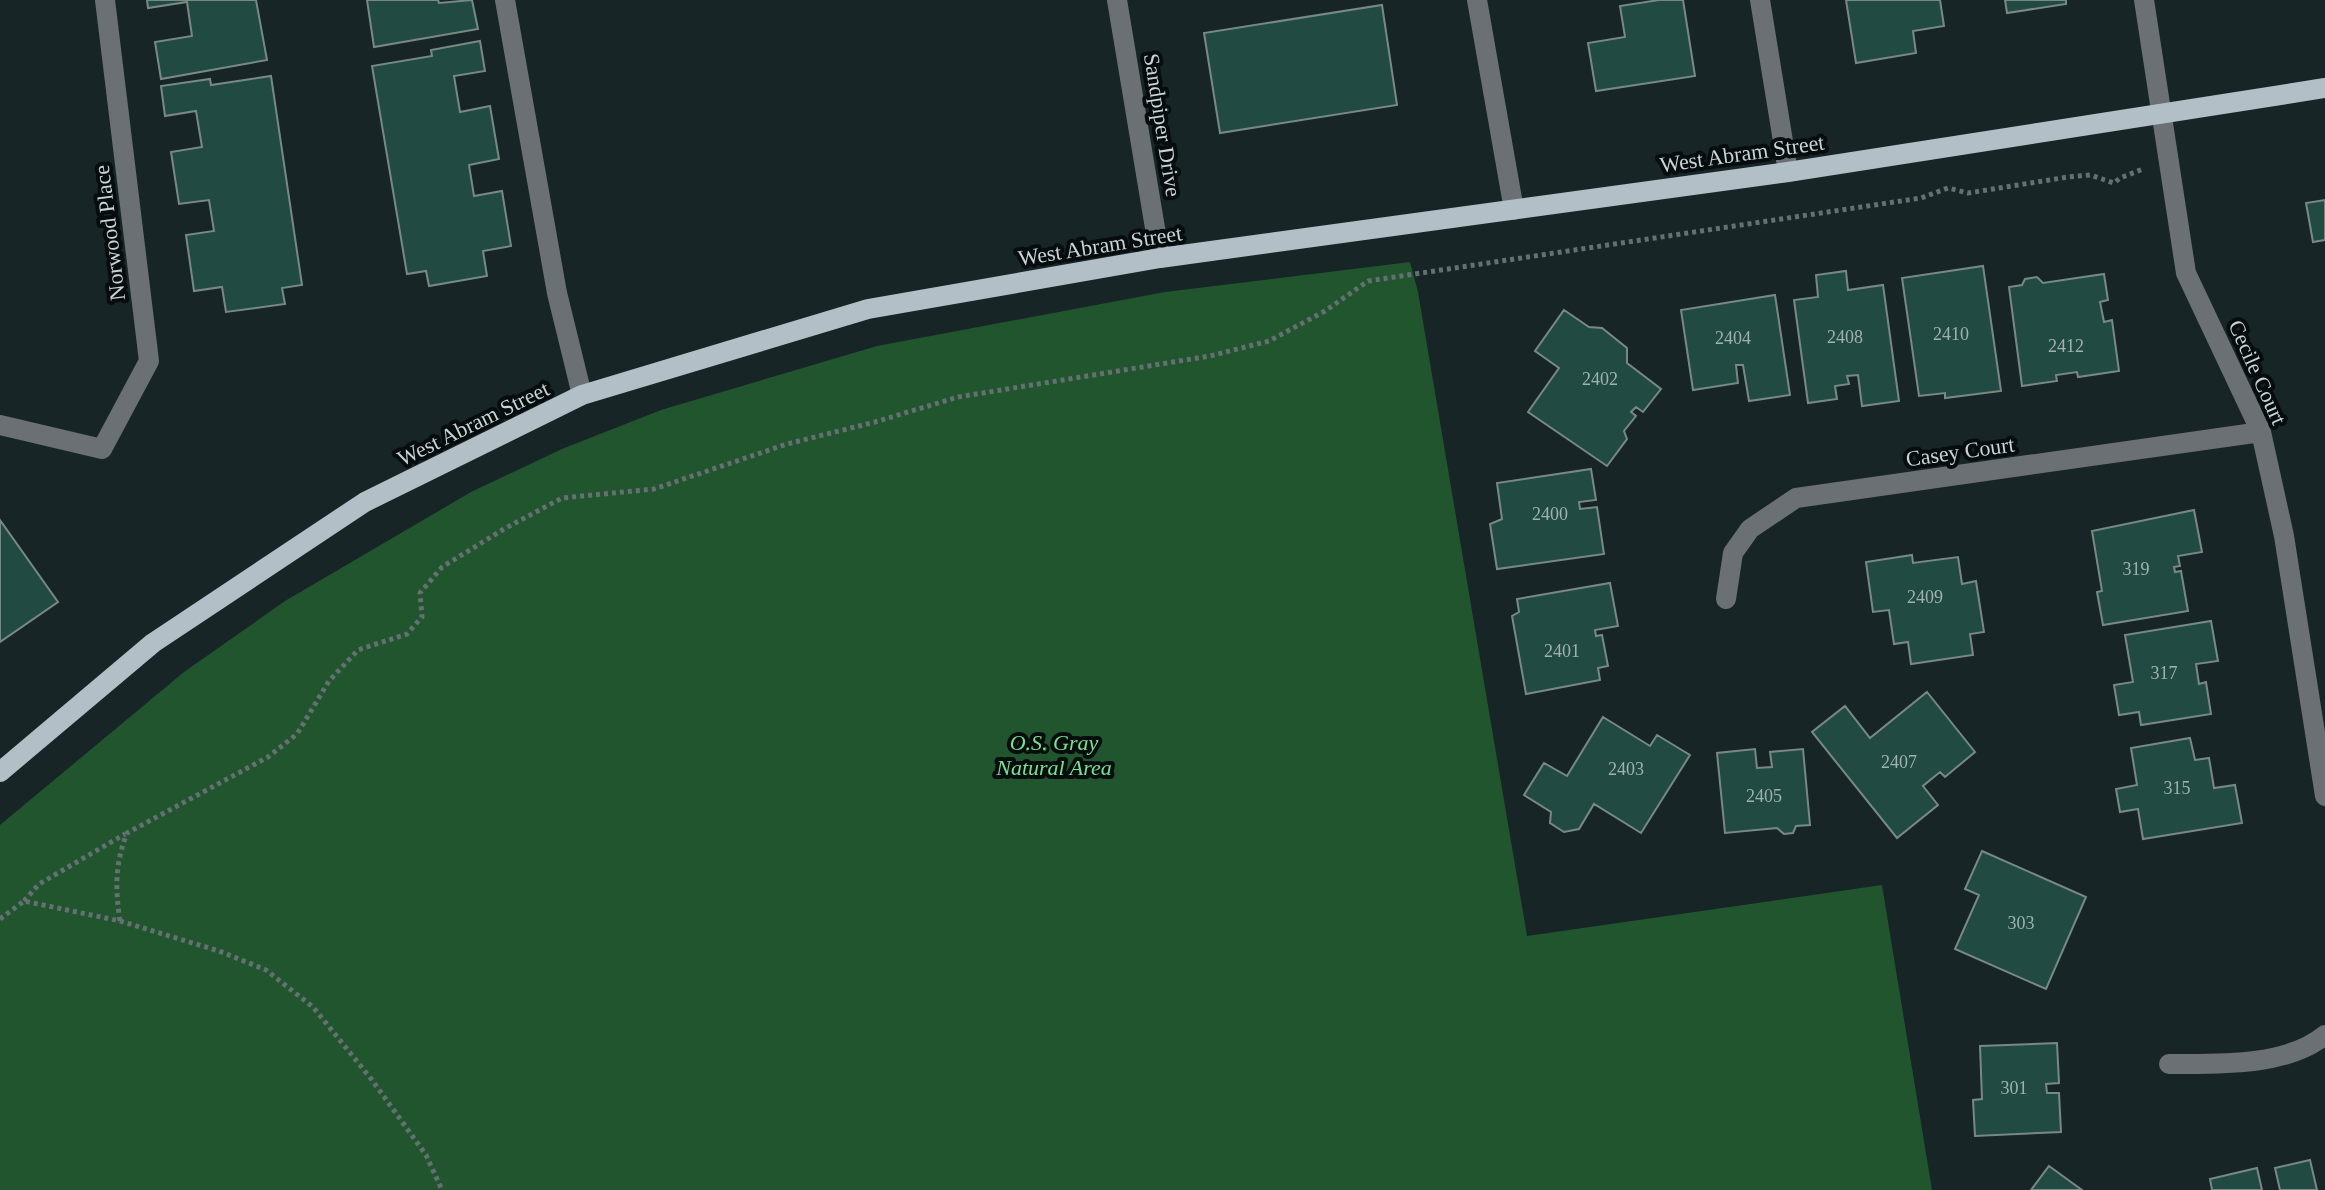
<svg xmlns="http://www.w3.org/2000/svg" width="2325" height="1190" viewBox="0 0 2325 1190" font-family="'Times New Roman',serif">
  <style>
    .green { fill: #21552e }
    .building { fill: #214b42; stroke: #788984; stroke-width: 2 }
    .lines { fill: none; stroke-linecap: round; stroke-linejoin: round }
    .path { stroke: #647072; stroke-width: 5; stroke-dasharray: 4 4; stroke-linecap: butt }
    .minor { stroke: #6a7074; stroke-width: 20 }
    .major { stroke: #b3bfc6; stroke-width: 20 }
    .labels { text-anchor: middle; stroke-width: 8; stroke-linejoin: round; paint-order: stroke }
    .number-label { font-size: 18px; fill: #a0b2b0 }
    .street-label { font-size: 22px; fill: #cad4d5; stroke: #070d0e }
    .park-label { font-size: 22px; font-style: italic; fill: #77e38f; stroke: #070d0e }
  </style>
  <rect width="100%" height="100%" fill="#172527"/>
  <path class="green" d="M 1410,262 L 1418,292 L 1527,936 L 1882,885 L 1932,1190 L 0,1190 L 0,825 L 184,672 L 285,601 L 471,492 L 562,449 L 661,410 L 877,346 L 1165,292 Z"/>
  <path class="building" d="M 147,0 L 256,0 L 267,60 L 161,79 L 155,42 L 192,36 L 187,2 L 148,8 Z
    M 367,0 L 438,0 L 439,3 L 472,0 L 478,29 L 374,47 Z
    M 1659,0 L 1683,0 L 1695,76 L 1596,91 L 1588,43 L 1625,37 L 1620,6 Z
    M 1846,0 L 1940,0 L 1944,26 L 1913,31 L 1916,53 L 1856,63 Z
    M 2005,0 L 2066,0 L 2066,4 L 2007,13 Z
    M 1382,5 L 1397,105 L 1220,133 L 1204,33 Z
    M 480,41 L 485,71 L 454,76 L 460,112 L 490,106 L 499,159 L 469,165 L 474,196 L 502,191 L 511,246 L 483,251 L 487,276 L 429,286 L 426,271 L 407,274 L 372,66 L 432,56 L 431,50 Z
    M 271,76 L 302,285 L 282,288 L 285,304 L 226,312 L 222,287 L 194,291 L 186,235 L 214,231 L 209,200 L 179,204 L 171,152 L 202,147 L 196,111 L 165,116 L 161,86 L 210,79 L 211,85 Z
    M 2325,200 L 2325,240 L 2313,242 L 2306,203 Z
    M 1983,266 L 2001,391 L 1945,398 L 1945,393 L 1919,396 L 1902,278 Z
    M 1846,271 L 1848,290 L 1883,285 L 1899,401 L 1862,406 L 1858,375 L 1847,376 L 1849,384 L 1835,386 L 1837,399 L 1808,403 L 1794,300 L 1818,297 L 1816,275 Z
    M 2104,274 L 2108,300 L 2100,302 L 2104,322 L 2112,320 L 2119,371 L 2078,377 L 2077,372 L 2056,375 L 2057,381 L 2022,386 L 2009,287 L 2022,285 L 2025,279 L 2037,277 L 2043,283 Z
    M 1775,295 L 1790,395 L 1749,401 L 1743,365 L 1736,365 L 1738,383 L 1693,390 L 1681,310 Z
    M 1564,310 L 1589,327 L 1602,328 L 1627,348 L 1627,363 L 1661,389 L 1643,412 L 1636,407 L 1631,412 L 1636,416 L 1624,431 L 1627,439 L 1607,466 L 1528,412 L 1559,368 L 1535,351 Z
    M 1591,469 L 1596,500 L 1579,502 L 1580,509 L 1597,507 L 1604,554 L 1497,569 L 1490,524 L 1502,519 L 1497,483 Z
    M 2194,510 L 2202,552 L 2178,556 L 2180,566 L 2174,567 L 2175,572 L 2181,571 L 2188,611 L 2103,625 L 2097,592 L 2102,591 L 2092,531 Z
    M 0,520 L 58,602 L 0,642 Z
    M 1912,555 L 1913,563 L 1958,557 L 1962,584 L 1976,581 L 1984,632 L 1970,634 L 1973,655 L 1911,664 L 1908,642 L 1894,644 L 1889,610 L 1873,612 L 1866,562 Z
    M 1610,583 L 1618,626 L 1595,630 L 1596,636 L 1602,635 L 1608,666 L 1598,668 L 1600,680 L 1526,694 L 1512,616 L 1519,612 L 1517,599 Z
    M 2211,621 L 2218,661 L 2196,664 L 2199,684 L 2206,682 L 2211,714 L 2141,725 L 2139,712 L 2119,715 L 2114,685 L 2133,682 L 2125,635 Z
    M 1927,692 L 1975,752 L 1945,777 L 1940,772 L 1923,786 L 1938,805 L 1897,838 L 1812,732 L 1845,706 L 1870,738 Z
    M 1603,717 L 1650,746 L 1657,735 L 1690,755 L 1641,833 L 1594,804 L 1579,829 L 1564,832 L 1550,823 L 1551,812 L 1524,795 L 1544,763 L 1567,776 Z
    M 2190,738 L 2195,760 L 2209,758 L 2214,788 L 2235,785 L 2242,823 L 2143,839 L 2138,809 L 2120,812 L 2116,789 L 2137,785 L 2131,748 Z
    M 1755,749 L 1757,768 L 1772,767 L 1770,752 L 1803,749 L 1810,825 L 1796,826 L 1793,833 L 1784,834 L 1777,828 L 1725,833 L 1717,753 Z
    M 1982,851 L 2086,897 L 2046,989 L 1955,949 L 1979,895 L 1965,889 Z
    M 2057,1043 L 2059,1083 L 2046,1084 L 2047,1093 L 2059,1093 L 2061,1132 L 1975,1136 L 1973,1100 L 1982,1099 L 1980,1046 Z
    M 2310,1160 L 2317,1190 L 2280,1190 L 2275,1168 Z
    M 2049,1166 L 2082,1190 L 2031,1190 Z
    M 2257,1168 L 2262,1190 L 2212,1190 L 2210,1179 Z"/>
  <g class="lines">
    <path class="path" d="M 24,901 L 39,884 L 125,834
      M 0,919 L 24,901 L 120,921 L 219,951 L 266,970 L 313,1007 L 372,1080 L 426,1155 L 442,1190
      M 120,921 C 115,888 115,864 127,833 L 268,757 L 297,734 L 329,681 L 358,650 L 407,634 L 422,617 L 420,593 L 442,567 L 504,529 L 562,498 L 654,489 L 787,444 L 875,422 L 958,397 L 1210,356 L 1269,341 L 1325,311 L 1368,281 L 1921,198 L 1948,188 L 1968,193 L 2068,177 L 2090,175 L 2114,183 L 2120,178 L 2143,169"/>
    <path class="minor" d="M 505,0 L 557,293 L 582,395
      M 1117,0 L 1160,258
      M 1477,0 L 1514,210
      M 1760,0 L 1788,172
      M 2144,0 L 2186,273 L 2261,432 L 2284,536 L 2325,796
      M 0,425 L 102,449 L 149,361 L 105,0
      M 1726,599 L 1733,553 L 1750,529 L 1796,498 L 2261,432
      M 2169,1064 C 2217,1064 2286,1067 2325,1035"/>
    <path class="major" d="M 0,772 L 153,643 L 365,502 L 582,395 L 868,309 L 1160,258 L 1788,172 L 2325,88"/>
  </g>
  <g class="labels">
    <g class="number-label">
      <text x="1951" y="340">2410</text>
      <text x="1845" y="343">2408</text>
      <text x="1733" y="344">2404</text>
      <text x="2066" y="352">2412</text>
      <text x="1600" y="385">2402</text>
      <text x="1550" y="520">2400</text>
      <text x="2136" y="575">319</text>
      <text x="1925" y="603">2409</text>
      <text x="1562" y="657">2401</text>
      <text x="2164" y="679">317</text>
      <text x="1899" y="768">2407</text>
      <text x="1626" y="775">2403</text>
      <text x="2177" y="794">315</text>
      <text x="1764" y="802">2405</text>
      <text x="2021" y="929">303</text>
      <text x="2014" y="1094">301</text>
    </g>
    <g class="street-label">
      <text transform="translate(1163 125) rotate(81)" y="8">Sandpiper Drive</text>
      <text transform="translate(1742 153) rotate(-8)" y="8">West Abram Street</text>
      <text transform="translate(109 233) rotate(-97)" y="8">Norwood Place</text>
      <text transform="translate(1100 245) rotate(-9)" y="8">West Abram Street</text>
      <text transform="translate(2258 372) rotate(66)" y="8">Cecile Court</text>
      <text transform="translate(473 423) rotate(-26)" y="8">West Abram Street</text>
      <text transform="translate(1960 451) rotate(-8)" y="8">Casey Court</text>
    </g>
    <g class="park-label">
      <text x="1054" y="750">O.S. Gray<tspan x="1054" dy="25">Natural Area</tspan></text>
    </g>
  </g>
</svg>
